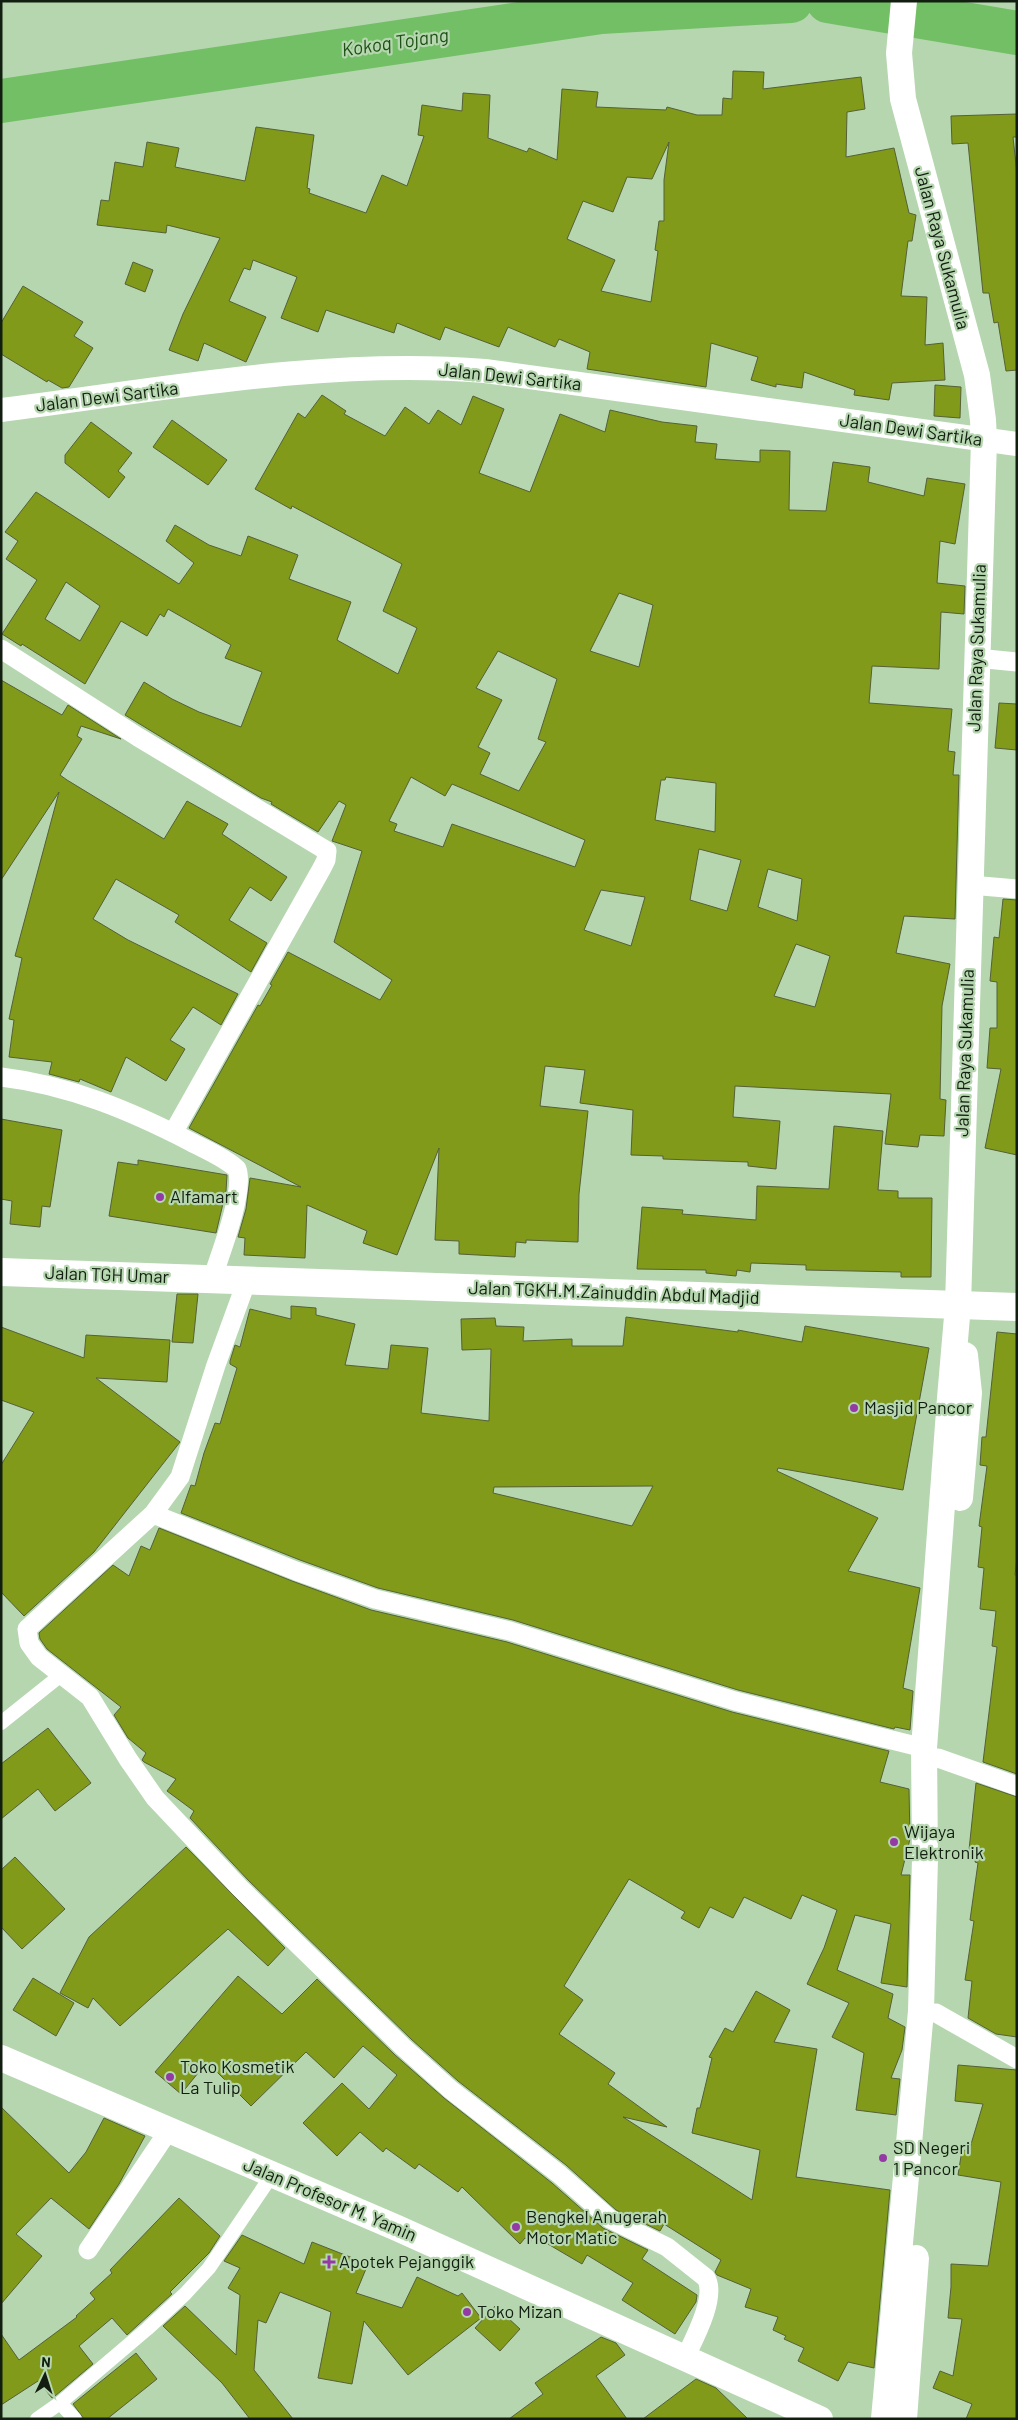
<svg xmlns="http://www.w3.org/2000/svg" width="1018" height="2420" viewBox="0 0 1018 2420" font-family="Barlow,sans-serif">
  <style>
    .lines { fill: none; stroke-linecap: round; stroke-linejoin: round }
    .river { stroke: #72bf65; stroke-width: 44 }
    .building { fill: #819a19; stroke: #556037; fill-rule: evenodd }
    .pedestrian { stroke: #fff; stroke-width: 14 }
    .minor { stroke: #fff; stroke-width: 19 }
    .tertiary { stroke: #fff; stroke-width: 24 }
    .secondary { stroke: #fff; stroke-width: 26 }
    .primary { stroke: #fff; stroke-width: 28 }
    .poi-dot { fill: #943aa5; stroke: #b5d6af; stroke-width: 2 }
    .labels { text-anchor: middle; stroke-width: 4.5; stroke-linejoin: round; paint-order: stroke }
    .street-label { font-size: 18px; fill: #121e10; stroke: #b5d6af }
    .poi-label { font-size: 18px; fill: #121e10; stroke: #b5d6af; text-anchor: start }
    .water-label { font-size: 19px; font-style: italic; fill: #1d5114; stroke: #b5d6af }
  </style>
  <rect width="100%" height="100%" fill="#b5d6af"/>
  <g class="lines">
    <path class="river" d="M 828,1 L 1017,33
      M 1,101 L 601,12 L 791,1"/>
  </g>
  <path class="building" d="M 733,71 L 764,72 L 763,89 L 861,77 L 865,109 L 847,112 L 846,157 L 894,148 L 909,213 L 916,215 L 912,241 L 908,241 L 901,296 L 927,297 L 925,345 L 943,343 L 945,380 L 892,383 L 889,400 L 854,395 L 855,390 L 804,372 L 802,388 L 776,384 L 776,387 L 751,380 L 758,357 L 711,343 L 706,387 L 587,369 L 590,352 L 559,339 L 555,347 L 508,327 L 499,347 L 445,327 L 440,340 L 397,323 L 394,333 L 326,310 L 318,332 L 281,318 L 297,277 L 253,260 L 250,270 L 244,268 L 229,301 L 266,317 L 246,362 L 204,343 L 198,361 L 169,350 L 183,314 L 220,238 L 167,225 L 166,233 L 97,225 L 101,200 L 109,201 L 115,162 L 143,167 L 147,142 L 179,148 L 175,167 L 245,181 L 256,127 L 314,135 L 307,188 L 310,189 L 309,193 L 366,213 L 382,175 L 407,186 L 424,136 L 418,135 L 422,105 L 462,111 L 463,93 L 490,95 L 488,138 L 527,152 L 529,148 L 557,160 L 562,89 L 598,92 L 596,107 L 666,110 L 667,107 L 697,115 L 722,115 L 723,98 L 732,99 ZM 669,142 L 664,180 L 664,221 L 659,221 L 655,250 L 658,251 L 651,302 L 601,291 L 615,260 L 567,239 L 583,201 L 613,212 L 627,177 L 652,179 Z
    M 1017,114 L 1017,137 L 1013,137 L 1017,174 L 1017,370 L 1006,371 L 998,322 L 994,323 L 989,293 L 983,293 L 968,143 L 952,144 L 951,116 Z
    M 133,262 L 153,270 L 145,292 L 125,284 Z
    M 23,286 L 83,322 L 74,336 L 93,348 L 69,387 L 62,388 L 48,380 L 47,382 L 1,354 L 1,323 Z
    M 935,385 L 961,387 L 960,418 L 934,416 Z
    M 322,395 L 346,411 L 344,414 L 385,436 L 405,407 L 429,424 L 438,410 L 461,425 L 473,396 L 504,409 L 479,473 L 530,492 L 560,414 L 605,432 L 610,410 L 662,422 L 697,426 L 695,442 L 717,444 L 715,459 L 760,462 L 760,450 L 790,451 L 789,510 L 826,511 L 833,462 L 870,467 L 868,482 L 924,496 L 927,478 L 965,484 L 955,544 L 940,541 L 937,583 L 965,586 L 964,614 L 941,612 L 939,669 L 872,666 L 869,703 L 952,709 L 948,751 L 955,752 L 953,775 L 959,775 L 955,919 L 904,916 L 896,953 L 950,964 L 942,1006 L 940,1099 L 946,1100 L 944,1136 L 920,1135 L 918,1147 L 885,1144 L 891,1094 L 735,1086 L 733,1117 L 780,1121 L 776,1169 L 748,1166 L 748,1162 L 663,1159 L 663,1156 L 631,1155 L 633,1110 L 580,1103 L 585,1070 L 545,1066 L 540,1106 L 588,1111 L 579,1194 L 578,1242 L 526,1240 L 526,1243 L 516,1242 L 515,1257 L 459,1254 L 459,1241 L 435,1240 L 439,1148 L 397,1255 L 363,1243 L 367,1231 L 307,1205 L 305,1258 L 244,1255 L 245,1238 L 238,1237 L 246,1209 L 250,1178 L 301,1187 L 189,1128 L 258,1005 L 260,1006 L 272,985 L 270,984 L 288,952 L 380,1000 L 392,980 L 334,942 L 362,851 L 332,841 L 346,805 L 339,801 L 318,832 L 271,804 L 272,802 L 261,798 L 125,715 L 144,682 L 172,699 L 199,712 L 241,727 L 262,672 L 225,658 L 231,645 L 168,609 L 164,617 L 160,614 L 147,636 L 121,621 L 85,684 L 22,644 L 21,646 L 2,634 L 37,580 L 6,559 L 18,541 L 5,532 L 36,492 L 179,584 L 194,563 L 166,541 L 175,525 L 209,545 L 241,556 L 248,536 L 298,555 L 289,579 L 351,602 L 337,640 L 398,674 L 417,628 L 383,611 L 402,564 L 292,506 L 291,509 L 255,489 L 298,413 L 305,418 ZM 66,582 L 100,606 L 80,641 L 45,619 ZM 619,593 L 653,605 L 639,667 L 590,651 ZM 498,651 L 557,679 L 538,739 L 546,742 L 519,791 L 480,774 L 490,753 L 478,747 L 502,700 L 476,688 ZM 411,777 L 445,796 L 452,784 L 585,840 L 575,867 L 452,824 L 443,847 L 394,831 L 397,824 L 389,821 ZM 666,777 L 716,783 L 715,832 L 655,820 L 661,780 L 665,780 ZM 699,849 L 741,860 L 727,911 L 690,900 ZM 768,869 L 802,879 L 797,921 L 758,907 ZM 601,890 L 645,897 L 631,946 L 584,930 ZM 796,944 L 830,956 L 815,1007 L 774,996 Z
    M 172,420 L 227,460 L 208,485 L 153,447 Z
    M 91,422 L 132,453 L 118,471 L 125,477 L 109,498 L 65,463 L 65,455 Z
    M 1,680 L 62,715 L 68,705 L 121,739 L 81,726 L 77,736 L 82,739 L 60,775 L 67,780 L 164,839 L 187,801 L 228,824 L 222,834 L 287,877 L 271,901 L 250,887 L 229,920 L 267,943 L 251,972 L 175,922 L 179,915 L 116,879 L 93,919 L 128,940 L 238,994 L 221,1025 L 193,1007 L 170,1040 L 185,1049 L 166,1081 L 126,1057 L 111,1092 L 80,1079 L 79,1082 L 49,1074 L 52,1062 L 9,1057 L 14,1020 L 9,1019 L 22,958 L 15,956 L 59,792 L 1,880 Z
    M 999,703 L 1017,704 L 1017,750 L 995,748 Z
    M 1003,899 L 1017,900 L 1017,1155 L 985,1148 L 1001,1069 L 987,1068 L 990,1028 L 997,1028 L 997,982 L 990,981 L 994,937 L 999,938 Z
    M 1,1119 L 62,1130 L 50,1207 L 42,1206 L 40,1227 L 10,1224 L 12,1201 L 1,1199 Z
    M 834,1126 L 883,1131 L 878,1190 L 898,1191 L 898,1198 L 932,1198 L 931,1277 L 901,1277 L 901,1272 L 806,1270 L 806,1265 L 751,1263 L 750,1272 L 737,1270 L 736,1276 L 706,1273 L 706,1270 L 637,1269 L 642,1207 L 683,1210 L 682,1214 L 756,1220 L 757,1186 L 829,1189 Z
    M 138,1160 L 227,1175 L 226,1191 L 216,1233 L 109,1216 L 118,1162 L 138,1165 Z
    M 177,1294 L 198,1294 L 193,1343 L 172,1342 Z
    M 291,1306 L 316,1308 L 316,1315 L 355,1324 L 345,1365 L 388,1369 L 391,1345 L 428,1348 L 421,1413 L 489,1421 L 491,1349 L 462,1350 L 461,1319 L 495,1318 L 496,1326 L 524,1327 L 523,1341 L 572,1339 L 572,1346 L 623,1346 L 626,1317 L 738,1332 L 738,1330 L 802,1342 L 805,1326 L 929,1348 L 903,1490 L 778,1468 L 777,1471 L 878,1518 L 848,1571 L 920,1588 L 903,1688 L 913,1691 L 910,1730 L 895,1727 L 894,1729 L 738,1690 L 513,1620 L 378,1588 L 300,1560 L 181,1513 L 191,1485 L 195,1486 L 204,1453 L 215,1423 L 220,1424 L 237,1368 L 230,1364 L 230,1361 L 235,1345 L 240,1347 L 250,1309 L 291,1319 ZM 653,1486 L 632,1526 L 493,1493 L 494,1487 Z
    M 1,1327 L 84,1358 L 86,1335 L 170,1340 L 167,1382 L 96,1378 L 180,1442 L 94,1552 L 24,1616 L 1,1592 L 1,1465 L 34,1412 L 1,1400 Z
    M 997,1332 L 1017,1334 L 1017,1557 L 1015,1575 L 1017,1575 L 1017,1774 L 983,1762 L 997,1647 L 992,1646 L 996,1611 L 980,1609 L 984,1568 L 978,1567 L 982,1527 L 979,1526 L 987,1466 L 980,1465 L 982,1437 L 986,1437 Z
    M 159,1528 L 292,1581 L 371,1610 L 507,1642 L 732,1712 L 889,1751 L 880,1782 L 909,1789 L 910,1839 L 901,1875 L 910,1875 L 907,1987 L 881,1983 L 891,1924 L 855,1915 L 837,1970 L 893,1994 L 888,2018 L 905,2027 L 902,2050 L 891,2078 L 900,2079 L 896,2115 L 856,2110 L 864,2053 L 832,2037 L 849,2003 L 807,1984 L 824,1948 L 837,1910 L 802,1895 L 791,1919 L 744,1897 L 733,1918 L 710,1907 L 699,1928 L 681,1918 L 685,1912 L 629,1879 L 564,1986 L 583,2000 L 559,2034 L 615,2073 L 608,2084 L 667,2127 L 623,2117 L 752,2200 L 760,2150 L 692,2133 L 697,2108 L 700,2108 L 712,2058 L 709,2057 L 725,2028 L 733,2032 L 756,1991 L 790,2010 L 774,2042 L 817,2049 L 796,2177 L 890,2190 L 874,2368 L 848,2362 L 838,2381 L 798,2361 L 804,2348 L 784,2339 L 786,2336 L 773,2330 L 778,2317 L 745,2307 L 751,2289 L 717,2275 L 715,2272 L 721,2260 L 664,2224 L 660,2231 L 616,2210 L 566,2165 L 458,2081 L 411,2039 L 248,1880 L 190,1818 L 194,1811 L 167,1791 L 176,1779 L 144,1762 L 142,1760 L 146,1753 L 128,1738 L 114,1715 L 121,1707 L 47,1649 L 40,1639 L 39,1633 L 113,1565 L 129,1576 L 141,1546 L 150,1550 Z
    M 48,1728 L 91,1783 L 55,1811 L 38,1789 L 1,1819 L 1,1764 Z
    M 976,1783 L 1017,1797 L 1017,2037 L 996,2034 L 968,2018 L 972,1981 L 965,1980 L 974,1921 L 970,1920 L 978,1863 L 975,1862 L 977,1851 L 969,1850 Z
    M 186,1847 L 285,1948 L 268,1966 L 228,1929 L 120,2026 L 93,1998 L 88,2008 L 60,1993 L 89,1937 Z
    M 15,1857 L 65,1909 L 22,1949 L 1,1927 L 1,1870 Z
    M 238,1976 L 282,2014 L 317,1979 L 395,2055 L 444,2098 L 552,2183 L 603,2228 L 648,2250 L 642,2259 L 697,2295 L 696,2302 L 675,2334 L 622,2300 L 633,2283 L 587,2255 L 582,2264 L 536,2237 L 531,2241 L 525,2238 L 520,2244 L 462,2187 L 458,2192 L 419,2164 L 415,2169 L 386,2148 L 383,2152 L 360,2132 L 337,2156 L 303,2123 L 342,2083 L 369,2109 L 397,2075 L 363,2046 L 334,2078 L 306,2052 L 251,2106 L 207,2062 L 181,2094 L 155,2072 Z
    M 33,1978 L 74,2003 L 56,2036 L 13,2010 Z
    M 958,2065 L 1017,2070 L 1017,2419 L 966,2419 L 972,2404 L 933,2388 L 940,2371 L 953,2376 L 962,2319 L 948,2318 L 951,2287 L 951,2264 L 988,2266 L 1001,2182 L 958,2175 L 962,2150 L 969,2151 L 983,2104 L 955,2101 Z
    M 1,2107 L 69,2173 L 86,2152 L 104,2118 L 145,2136 L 119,2184 L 89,2229 L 51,2198 L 16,2234 L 42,2256 L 1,2304 Z
    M 179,2198 L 220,2236 L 209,2253 L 170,2292 L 172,2294 L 127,2335 L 112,2318 L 79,2346 L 93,2364 L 55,2396 L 52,2398 L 38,2381 L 1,2405 L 1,2334 L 19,2360 L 77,2317 L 76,2316 L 95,2299 L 90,2293 L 112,2273 L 110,2270 Z
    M 242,2235 L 304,2264 L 312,2242 L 368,2264 L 356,2293 L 402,2308 L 417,2277 L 458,2296 L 462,2293 L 481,2318 L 408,2375 L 364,2321 L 352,2384 L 318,2378 L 331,2312 L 280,2292 L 266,2323 L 258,2320 L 254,2370 L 293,2419 L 250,2419 L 222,2383 L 163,2326 L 185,2306 L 236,2355 L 240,2295 L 228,2288 L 240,2268 L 224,2261 Z
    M 495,2306 L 520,2329 L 500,2351 L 475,2328 Z
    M 601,2337 L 616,2343 L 625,2355 L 596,2376 L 627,2419 L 509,2419 L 543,2394 L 535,2383 Z
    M 136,2353 L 157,2379 L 107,2419 L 84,2419 L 73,2404 Z
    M 696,2379 L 716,2388 L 748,2419 L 643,2419 Z"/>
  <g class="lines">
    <path class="pedestrian" d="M 1,1723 L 61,1675
      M 60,2403 L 75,2419
      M 37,2419 L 60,2403 L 147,2329 L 185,2294 L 209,2268 L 272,2175"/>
    <path class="minor" d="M 1,649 L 138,737 L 327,851 L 326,860 L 322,868 L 173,1133
      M 976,658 L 1017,662
      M 970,885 L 1017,889
      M 1,1077 C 69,1085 131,1111 191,1142 C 206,1150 224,1157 237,1169 C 245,1191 220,1255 212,1279
      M 247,1280 L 216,1365 L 180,1477 L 153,1514 L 27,1629 L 29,1643 L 39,1657 L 90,1697 L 128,1759 L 155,1798 L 240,1888 L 403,2047 L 451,2090 L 559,2174 L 610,2219 L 667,2247 L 706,2278 C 717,2297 694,2339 685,2358
      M 153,1514 L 296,1571 L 375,1599 L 510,1631 L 735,1701 L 924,1748
      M 938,1758 L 1017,1786
      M 936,2013 L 1017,2059
      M 88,2250 L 169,2130"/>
    <path class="tertiary" d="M 1,410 C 161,390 324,358 485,371 L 1017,444"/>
    <path class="secondary" d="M 960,1498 L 969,1393 L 965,1355
      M 1,2058 L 397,2228 L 820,2419
      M 884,2419 L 921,2011 L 925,1858 L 924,1748 L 950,1398 L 958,1305 L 984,440 L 983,420 L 977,375 L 903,99 L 899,53 L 904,1
      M 904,2419 L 916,2258"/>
    <path class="primary" d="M 1,1272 L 1017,1307"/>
  </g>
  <g class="poi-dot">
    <circle cx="160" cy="1197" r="5"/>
    <circle cx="854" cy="1408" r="5"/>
    <circle cx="894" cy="1842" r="5"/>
    <circle cx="170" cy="2077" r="5"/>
    <circle cx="883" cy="2158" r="5"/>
    <circle cx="516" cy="2227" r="5"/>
    <path d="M326.5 2254.5h5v5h5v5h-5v5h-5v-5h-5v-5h5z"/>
    <circle cx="467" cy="2312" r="5"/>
  </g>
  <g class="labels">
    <g class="street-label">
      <text transform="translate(942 248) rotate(75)" y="6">Jalan Raya Sukamulia</text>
      <text transform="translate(510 377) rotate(6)" y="6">Jalan Dewi Sartika</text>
      <text transform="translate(107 397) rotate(-7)" y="6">Jalan Dewi Sartika</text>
      <text transform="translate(911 430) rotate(8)" y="6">Jalan Dewi Sartika</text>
      <text transform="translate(977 648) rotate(-88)" y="6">Jalan Raya Sukamulia</text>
      <text transform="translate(965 1053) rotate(-88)" y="6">Jalan Raya Sukamulia</text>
      <text transform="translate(107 1275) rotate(2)" y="6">Jalan TGH Umar</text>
      <text transform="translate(614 1293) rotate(2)" y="6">Jalan TGKH.M.Zainuddin Abdul Madjid</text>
      <text transform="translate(330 2200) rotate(23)" y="6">Jalan Profesor M. Yamin</text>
    </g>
    <g class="poi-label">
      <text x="170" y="1203">Alfamart</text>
      <text x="864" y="1414">Masjid Pancor</text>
      <text x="904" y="1838">Wijaya<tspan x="904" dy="21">Elektronik</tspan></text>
      <text x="180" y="2073">Toko Kosmetik<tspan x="180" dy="21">La Tulip</tspan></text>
      <text x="893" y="2154">SD Negeri<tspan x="893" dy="21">1 Pancor</tspan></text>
      <text x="526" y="2223">Bengkel Anugerah<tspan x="526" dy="21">Motor Matic</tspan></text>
      <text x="339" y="2268">Apotek Pejanggik</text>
      <text x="477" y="2318">Toko Mizan</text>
    </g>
    <g class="water-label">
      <text transform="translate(395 42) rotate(-8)" y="7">Kokoq Tojang</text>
    </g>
  </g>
  <rect width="1018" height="2420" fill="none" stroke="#121e10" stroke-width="5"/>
  <g transform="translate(45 2375) rotate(4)" stroke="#b5d6af" stroke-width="4" paint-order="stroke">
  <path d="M0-4L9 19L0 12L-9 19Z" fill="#121e10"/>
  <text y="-8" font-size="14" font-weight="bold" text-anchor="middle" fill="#121e10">N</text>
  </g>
</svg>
